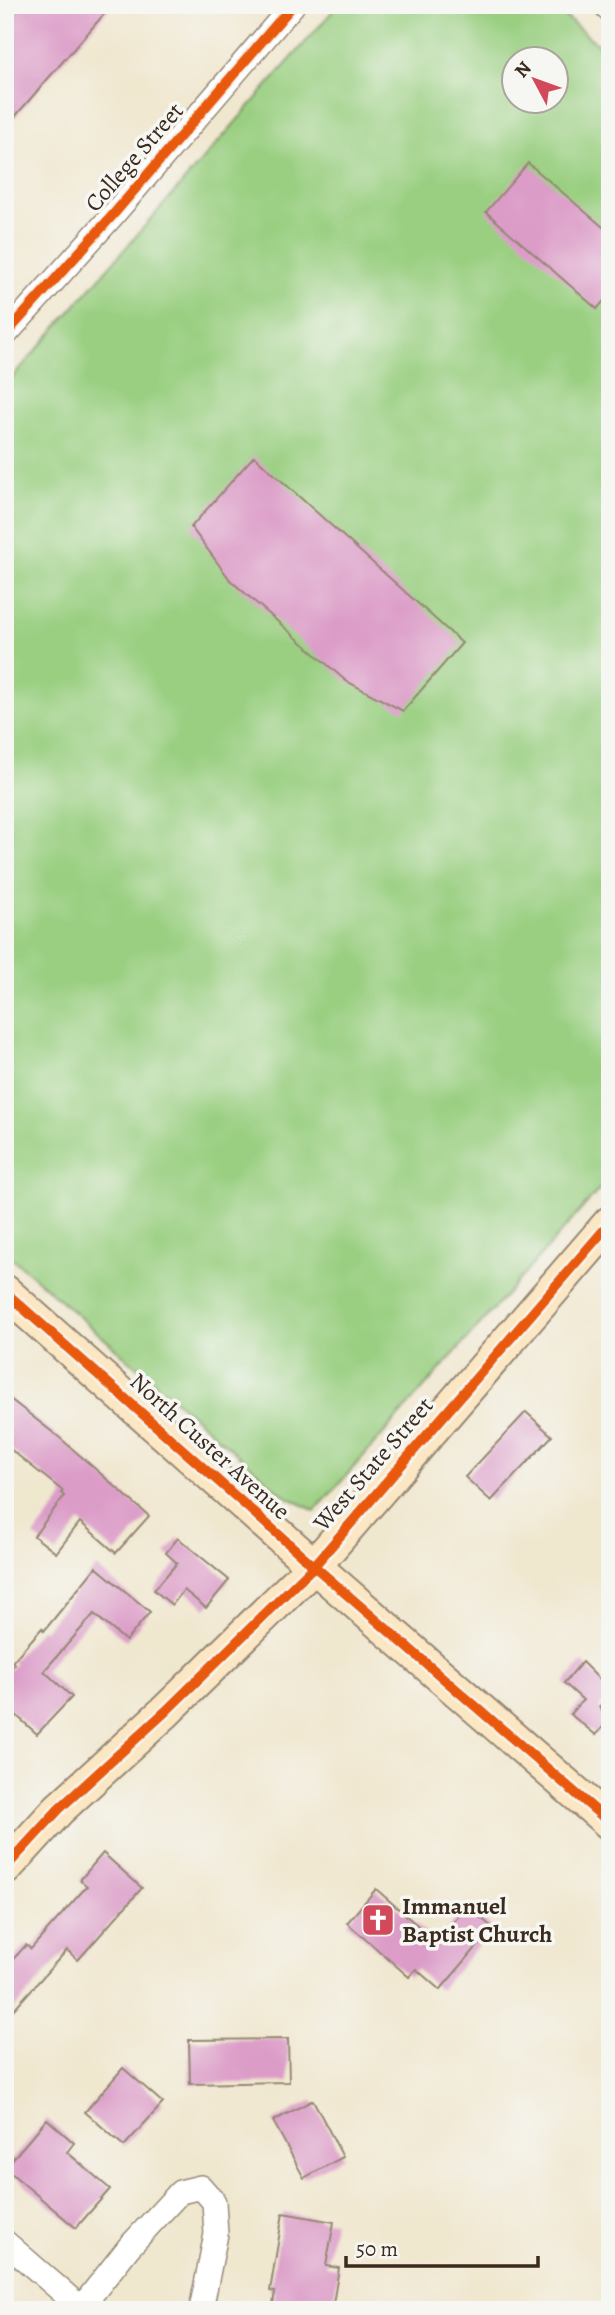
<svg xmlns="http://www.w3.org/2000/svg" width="615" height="2315" viewBox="0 0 615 2315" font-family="Alegreya,serif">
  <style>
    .green { fill: #9acf81; stroke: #6a7c50; stroke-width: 2; fill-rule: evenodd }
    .building { fill: #dc9cc8 }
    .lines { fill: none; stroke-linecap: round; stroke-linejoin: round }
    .street-casing { stroke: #968876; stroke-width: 26 }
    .secondary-casing { stroke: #968876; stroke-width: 37 }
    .street { stroke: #fff; stroke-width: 23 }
    .secondary { stroke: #fbe7c3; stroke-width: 33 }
    .cycleway-casing { stroke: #f6f6f2; stroke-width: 15 }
    .cycleway { stroke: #e8590c; stroke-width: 10 }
    .labels { text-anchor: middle; stroke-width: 7; stroke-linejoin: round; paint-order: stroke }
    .street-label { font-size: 24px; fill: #3b2a1e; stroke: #f6f6f2 }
    .poi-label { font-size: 24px; font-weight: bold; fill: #3b2a1e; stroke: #f6f6f2; text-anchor: start }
  </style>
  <rect width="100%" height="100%" fill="#f6f6f2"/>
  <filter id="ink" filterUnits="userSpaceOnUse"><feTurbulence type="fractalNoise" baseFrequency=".0143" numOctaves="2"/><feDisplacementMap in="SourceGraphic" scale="14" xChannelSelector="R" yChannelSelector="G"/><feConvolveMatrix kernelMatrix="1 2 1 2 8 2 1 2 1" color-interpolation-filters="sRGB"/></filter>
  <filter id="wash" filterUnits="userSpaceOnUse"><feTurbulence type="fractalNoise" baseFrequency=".00686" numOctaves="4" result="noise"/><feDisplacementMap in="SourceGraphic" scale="28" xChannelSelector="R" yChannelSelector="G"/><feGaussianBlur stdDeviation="1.57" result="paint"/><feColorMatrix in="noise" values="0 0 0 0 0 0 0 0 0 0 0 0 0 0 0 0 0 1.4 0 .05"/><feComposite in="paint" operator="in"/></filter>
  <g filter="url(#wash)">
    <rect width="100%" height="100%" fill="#f0e7cf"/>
    <path class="green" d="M 338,5 L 552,5 L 610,55 L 610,1177 L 315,1511 L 285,1496 L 5,1252 L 5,386 ZM 514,60 L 556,60 L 556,102 L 514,102 Z"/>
    <g id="blocks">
      <path class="building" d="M 5,5 L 112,5 L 5,128 Z
        M 528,163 L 610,233 L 610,294 L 597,309 L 486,212 Z
        M 254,456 L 462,643 L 403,711 L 346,681 L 231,581 L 191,527 Z
        M 5,1395 L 60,1438 L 149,1516 L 116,1553 L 80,1522 L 56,1553 L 34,1536 L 64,1496 L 61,1493 L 63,1491 L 5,1445 Z
        M 526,1412 L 552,1436 L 491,1501 L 465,1477 Z
        M 178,1538 L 229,1580 L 206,1608 L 184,1590 L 172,1605 L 154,1590 L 177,1563 L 166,1553 Z
        M 96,1567 L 150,1612 L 126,1641 L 94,1614 L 44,1671 L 72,1697 L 37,1734 L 5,1705 L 5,1675 L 15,1664 L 12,1662 L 42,1628 L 44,1631 Z
        M 582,1662 L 610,1690 L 610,1694 L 599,1707 L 610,1719 L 596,1735 L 570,1714 L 583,1700 L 564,1683 Z
        M 103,1853 L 142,1888 L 78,1960 L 67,1950 L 5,2019 L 5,1968 L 26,1945 L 31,1949 L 87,1886 L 80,1880 Z
        M 376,1889 L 436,1942 L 467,1906 L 493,1928 L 440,1990 L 416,1969 L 409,1977 L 347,1923 Z
        M 288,2039 L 289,2082 L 190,2084 L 189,2040 Z
        M 123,2068 L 163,2103 L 124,2146 L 85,2112 Z
        M 313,2100 L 343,2157 L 304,2178 L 273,2121 Z
        M 47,2119 L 74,2143 L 67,2152 L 110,2189 L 76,2228 L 5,2168 Z
        M 283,2213 L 334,2222 L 326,2266 L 339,2268 L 332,2310 L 272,2310 L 275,2292 L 270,2291 Z"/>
    </g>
  </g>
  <g filter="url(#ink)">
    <use href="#blocks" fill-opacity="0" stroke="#968876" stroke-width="2"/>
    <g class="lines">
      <defs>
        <path id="street" d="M 605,5 L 610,10
          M 5,335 L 112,216 L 293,5
          M 5,2242 L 81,2308
          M 83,2310 L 81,2308 L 129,2247 L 180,2192 L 201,2187 L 214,2202 L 216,2234 L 201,2310"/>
        <path id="secondary" d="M 5,1292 L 314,1566 L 610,1823
          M 5,1868 L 59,1809 L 166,1711 L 314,1566 L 610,1223"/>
      </defs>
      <use href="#street" class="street-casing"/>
      <use href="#secondary" class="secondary-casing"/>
      <use href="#street" class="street"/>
      <use href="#secondary" class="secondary"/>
      <defs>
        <path id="cycleway" d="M 5,335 L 112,216 L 293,5
          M 5,1292 L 314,1566 L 610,1823
          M 5,1868 L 59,1809 L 166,1711 L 314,1566 L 610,1223"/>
      </defs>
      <use href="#cycleway" class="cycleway-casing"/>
      <use href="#cycleway" class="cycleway"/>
    </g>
  </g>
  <defs>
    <symbol id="church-square" viewBox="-11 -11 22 22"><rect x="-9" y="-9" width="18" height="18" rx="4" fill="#d1495b" stroke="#f6f6f2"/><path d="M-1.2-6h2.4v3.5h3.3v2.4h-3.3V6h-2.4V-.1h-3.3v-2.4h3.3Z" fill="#fff"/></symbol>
  </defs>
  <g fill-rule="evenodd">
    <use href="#church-square" x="359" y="1901" width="38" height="38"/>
  </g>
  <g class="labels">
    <g class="street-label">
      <text transform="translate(134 157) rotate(-49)" y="8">College Street</text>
      <text transform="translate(210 1446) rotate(42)" y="8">North Custer Avenue</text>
      <text transform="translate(373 1464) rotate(-49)" y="8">West State Street</text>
    </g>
    <g class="poi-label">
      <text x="402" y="1914">Immanuel<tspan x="402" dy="28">Baptist Church</tspan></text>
    </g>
  </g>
  <rect width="615" height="2315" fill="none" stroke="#f6f6f2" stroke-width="28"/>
  <g transform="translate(535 80) rotate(311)"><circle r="33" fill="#f6f6f2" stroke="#aba49d" stroke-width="2"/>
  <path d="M0-5L12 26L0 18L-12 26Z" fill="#d1495b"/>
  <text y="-10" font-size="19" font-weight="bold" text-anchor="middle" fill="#3b2a1e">N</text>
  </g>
  <path d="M346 2256v10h192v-10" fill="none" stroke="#3b2a1e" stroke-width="3.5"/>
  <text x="356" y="2256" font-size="21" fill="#3b2a1e" stroke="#f6f6f2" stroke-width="5" paint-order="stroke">50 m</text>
</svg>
